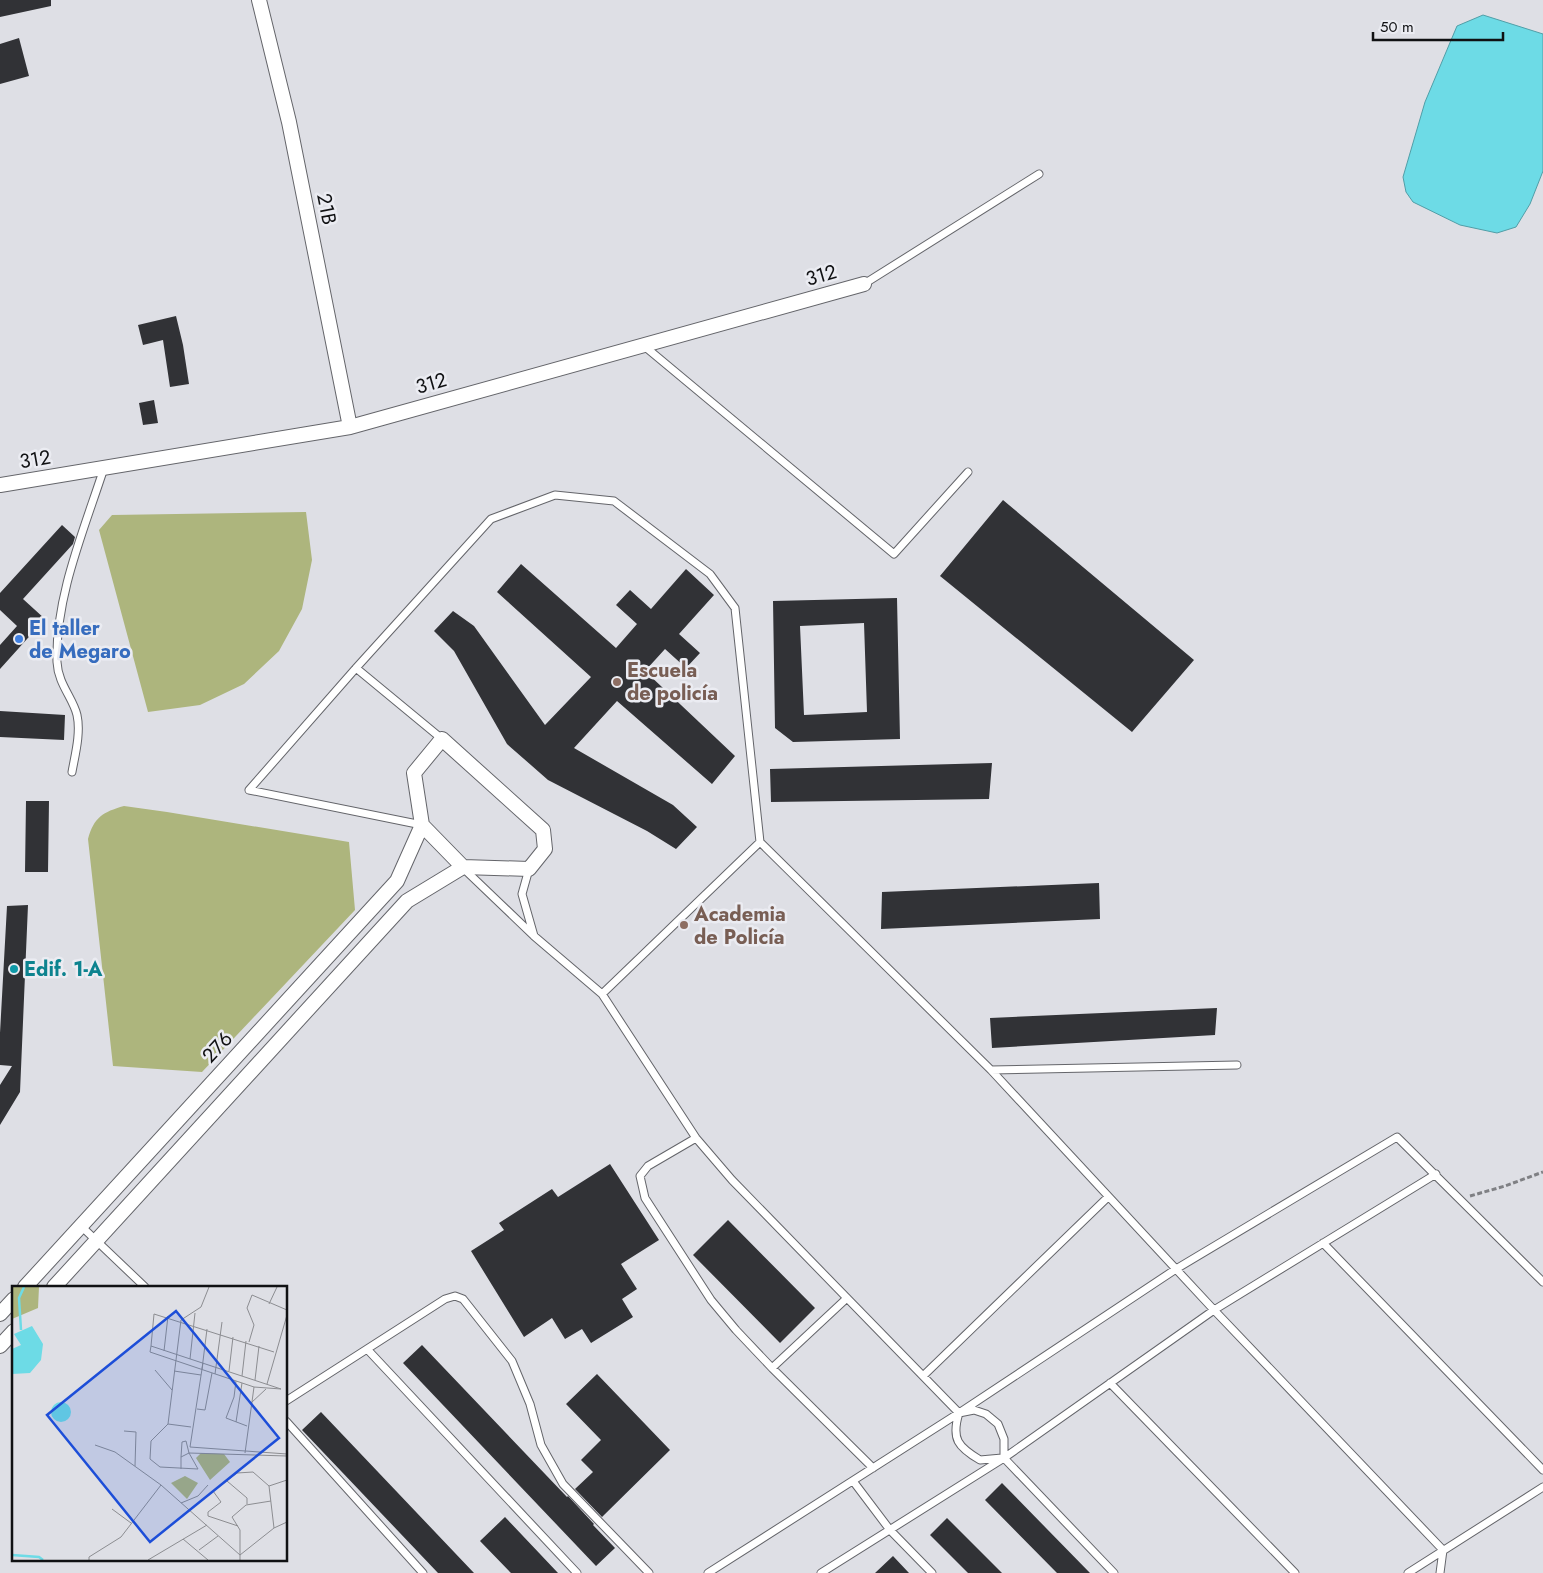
<svg xmlns="http://www.w3.org/2000/svg" width="1543" height="1573" viewBox="0 0 1543 1573" font-family="Jost,sans-serif">
  <style>
    .green { fill: #adb57d }
    .water { fill: #6ddbe6; stroke: #519ea7 }
    .building { fill: #313236; fill-rule: evenodd }
    .lines { fill: none; stroke-linecap: round; stroke-linejoin: round }
    .lane-casing { stroke: #64656a; stroke-width: 9 }
    .street-casing { stroke: #64656a; stroke-width: 16 }
    .path { stroke: #7f8084; stroke-width: 3; stroke-dasharray: 5 2.5; stroke-linecap: butt }
    .lane { stroke: #fff; stroke-width: 7 }
    .street { stroke: #fff; stroke-width: 14 }
    .shop-dot { fill: #3f7fe0; stroke: #ebecf2; stroke-width: 2 }
    .education-dot { fill: #8d6e63; stroke: #ebecf2; stroke-width: 2 }
    .culture-dot { fill: #0f9aa8; stroke: #ebecf2; stroke-width: 2 }
    .labels { text-anchor: middle; stroke-width: 5; stroke-linejoin: round; paint-order: stroke }
    .street-label { font-size: 20px; fill: #101113; stroke: #ebecf2 }
    .shop-label { font-size: 20px; font-weight: bold; fill: #366cbe; stroke: #ebecf2; text-anchor: start }
    .education-label { font-size: 20px; font-weight: bold; fill: #785e54; stroke: #ebecf2; text-anchor: start }
    .culture-label { font-size: 20px; font-weight: bold; fill: #0d838f; stroke: #ebecf2; text-anchor: start }
    .inset-river { fill: none; stroke: #6ddbe6; stroke-width: 2.5 }
    .inset-road { fill: none; stroke: #8c8d91; stroke-width: 1 }
    .view { fill: #1d4ed8; fill-opacity: 0.15; stroke: #1d4ed8; stroke-width: 2.5 }
    .inset-edge { fill: none; stroke: #101113; stroke-width: 2.5 }
  </style>
  <rect width="100%" height="100%" fill="#dedfe5"/>
  <path class="green" d="M 306,512 L 312,560 L 302,609 L 279,651 L 244,684 L 200,705 L 148,712 L 99,530 L 112,515 Z
    M 124,806 L 167,812 L 349,842 L 355,910 L 202,1072 L 113,1066 L 88,839 C 94,817 103,812 124,806 Z"/>
  <path class="water" d="M 1483,15 L 1543,34 L 1543,171 L 1530,204 L 1516,227 L 1497,233 L 1460,225 L 1413,202 L 1406,192 L 1403,177 L 1425,102 L 1457,26 Z"/>
  <path class="building" d="M 0,0 L 51,0 L 51,6 L 0,17 Z
    M 19,38 L 29,76 L 0,84 L 0,44 Z
    M 176,316 L 183,345 L 189,384 L 170,387 L 163,340 L 143,345 L 138,325 Z
    M 154,400 L 158,423 L 143,425 L 139,403 Z
    M 1003,500 L 1194,660 L 1132,732 L 940,576 Z
    M 62,525 L 75,537 L 73,544 L 23,599 L 45,619 L 0,669 L 0,645 L 17,626 L 0,610 L 0,593 Z
    M 521,564 L 616,648 L 637,624 L 616,605 L 630,590 L 651,609 L 686,569 L 714,595 L 679,634 L 700,653 L 686,668 L 665,649 L 645,671 L 735,756 L 712,784 L 617,701 L 574,748 L 673,805 L 697,827 L 676,849 L 647,831 L 548,780 L 507,744 L 454,651 L 434,631 L 453,611 L 474,626 L 545,725 L 591,677 L 497,592 Z
    M 897,598 L 900,739 L 793,742 L 775,728 L 773,601 ZM 864,623 L 867,712 L 804,715 L 800,626 Z
    M 0,711 L 65,715 L 64,740 L 0,737 Z
    M 992,763 L 989,799 L 771,802 L 770,769 Z
    M 26,801 L 49,801 L 48,872 L 25,872 Z
    M 1099,883 L 1100,919 L 881,929 L 882,892 Z
    M 28,905 L 20,1092 L 0,1125 L 0,1085 L 12,1066 L 0,1065 L 0,1033 L 7,906 Z
    M 1217,1008 L 1215,1035 L 992,1048 L 990,1018 Z
    M 610,1164 L 659,1240 L 621,1264 L 637,1289 L 622,1299 L 633,1317 L 591,1343 L 582,1329 L 565,1339 L 552,1318 L 524,1337 L 471,1251 L 504,1230 L 499,1223 L 552,1189 L 558,1197 Z
    M 728,1220 L 815,1308 L 780,1343 L 693,1255 Z
    M 422,1345 L 567,1497 L 568,1496 L 594,1524 L 593,1525 L 615,1548 L 596,1566 L 403,1363 Z
    M 597,1374 L 670,1450 L 602,1517 L 575,1489 L 593,1472 L 581,1460 L 601,1440 L 566,1404 Z
    M 321,1412 L 474,1573 L 438,1573 L 302,1430 Z
    M 1002,1483 L 1090,1573 L 1057,1573 L 985,1500 Z
    M 505,1517 L 558,1573 L 511,1573 L 480,1541 Z
    M 947,1518 L 1002,1573 L 968,1573 L 930,1535 Z
    M 893,1556 L 909,1573 L 875,1573 Z"/>
  <g class="lines">
    <defs>
      <path id="lane" d="M 864,284 L 1039,174
        M 643,345 L 894,554 L 968,472
        M 356,668 L 442,739
        M 72,772 C 75,755 81,733 77,715 C 73,698 58,684 57,662 C 55,597 84,530 104,468
        M 422,825 L 249,790 L 356,668 L 491,519 L 555,495 L 614,501 L 710,574 L 735,608 L 760,842 L 991,1070 L 1214,1310 L 1443,1550 L 1440,1573
        M 463,868 L 534,936 L 602,994 L 696,1138 L 732,1180 L 959,1413
        M 529,869 L 522,894 L 534,936
        M 602,994 L 760,842
        M 991,1070 L 1237,1065
        M 696,1138 L 648,1166 L 640,1176 L 645,1198 L 711,1300 L 736,1330 L 772,1368 L 873,1468
        M 81,1226 L 145,1287
        M 1323,1243 L 1543,1470
        M 367,1349 L 577,1573
        M 772,1368 L 847,1298
        M 923,1376 L 1108,1197
        M 1110,1383 L 1295,1573
        M 286,1401 L 445,1299 L 455,1296 L 463,1299 L 512,1361 L 530,1404 L 541,1445 L 563,1484 L 649,1573
        M 286,1421 L 423,1573
        M 1002,1458 L 980,1460 C 958,1447 951,1439 959,1413 L 974,1410 L 986,1414 L 998,1424 L 1004,1439 L 1004,1458 L 1114,1573
        M 853,1481 L 890,1530 L 932,1573
        M 708,1573 L 959,1413 L 1176,1269 L 1397,1137 L 1543,1282
        M 821,1573 L 1004,1458 L 1214,1310 L 1436,1174
        M 1408,1573 L 1543,1487"/>
      <path id="street" d="M 259,0 L 289,122 L 350,427
        M 0,485 L 350,427 L 864,284
        M 442,739 L 543,830 L 545,849 L 529,869 L 463,867 L 422,825 L 414,773 Z
        M 25,1287 L 397,881 L 422,825
        M 54,1287 L 407,901 L 463,867
        M 0,1314 L 14,1299
        M 0,1346 L 14,1331"/>
    </defs>
    <use href="#lane" class="lane-casing"/>
    <use href="#street" class="street-casing"/>
    <path class="path" d="M 1470,1196 L 1505,1186 L 1543,1172"/>
    <use href="#lane" class="lane"/>
    <use href="#street" class="street"/>
  </g>
  <circle class="shop-dot" cx="19" cy="639" r="5"/>
  <g class="education-dot">
    <circle cx="617" cy="682" r="5"/>
    <circle cx="684" cy="925" r="5"/>
  </g>
  <circle class="culture-dot" cx="14" cy="969" r="5"/>
  <g class="labels">
    <g class="street-label">
      <text transform="translate(327 209) rotate(79)" y="7">21B</text>
      <text transform="translate(821 275) rotate(-16)" y="7">312</text>
      <text transform="translate(431 383) rotate(-16)" y="7">312</text>
      <text transform="translate(35 459) rotate(-10)" y="7">312</text>
      <text transform="translate(217 1047) rotate(-47)" y="7">276</text>
    </g>
    <g class="shop-label">
      <text x="29" y="635">El taller<tspan x="29" dy="23">de Megaro</tspan></text>
    </g>
    <g class="education-label">
      <text x="627" y="677">Escuela<tspan x="627" dy="23">de policía</tspan></text>
      <text x="694" y="921">Academia<tspan x="694" dy="23">de Policía</tspan></text>
    </g>
    <g class="culture-label">
      <text x="24" y="976">Edif. 1-A</text>
    </g>
  </g>
  <g transform="translate(12 1286)">
    <rect width="275" height="275" fill="#dedfe5"/>
    <path d="M 0,1 L 27,1 L 26,22 L 0,33 ZM 189,167 L 212,168 L 218,176 L 198,194 L 184,172 ZM 173,190 L 186,197 L 175,213 L 159,197 Z" fill="#adb57d"/>
    <path d="M 20,40 L 31,58 L 29,74 L 18,87 L 0,88 L 0,63 L 9,59 L 2,48 ZM39 126a10 10 0 1 1 20 0a10 10 0 1 1-20 0Z" fill="#6ddbe6"/>
    <path class="inset-river" d="M 9,44 L 7,12 L 12,1M 0,269 L 27,271 L 31,274"/>
    <path class="inset-road" d="M 197,1 L 189,21 L 169,34 L 156,138 L 139,155 L 138,173 L 148,181 L 186,183 L 177,167 L 275,170M 257,18 L 265,1M 237,56 L 242,39 L 235,22 L 240,9 L 275,24M 139,60 L 269,103 L 242,101 L 138,66 L 139,60 L 142,28 L 262,66M 152,65 L 156,30M 178,73 L 183,27M 191,77 L 190,83 L 195,43M 190,83 L 178,161 L 275,168M 143,84 L 160,104M 162,85 L 189,89M 217,85 L 221,51M 203,88 L 210,36M 230,90 L 234,55M 243,94 L 247,60M 224,95 L 222,111 L 214,132 L 235,140M 255,98 L 275,29M 239,117 L 254,103M 185,123 L 193,124 L 200,87M 224,136 L 230,97M 156,138 L 179,141M 112,145 L 124,146 L 123,180M 83,159 L 103,166 L 149,199 L 228,269M 233,167 L 242,101M 169,183 L 169,171 L 170,156 L 174,155 L 177,167 L 169,171M 215,195 L 235,212 L 235,218M 257,200 L 275,194M 169,217 L 186,210 L 196,199M 100,223 L 119,237M 226,240 L 196,230 L 196,226 L 209,216 L 201,205 L 225,187 L 241,186 L 257,200 L 262,242M 171,253 L 196,274M 187,264 L 206,250M 228,269 L 262,242 L 275,236M 77,274 L 77,271 L 109,251 L 149,199M 136,274 L 195,239M 228,274 L 228,244 L 220,231 L 234,219 L 259,215"/>
    <path class="view" d="M 164,25 L 267,152 L 138,256 L 35,129 Z"/>
    <rect width="275" height="275" class="inset-edge"/>
  </g>
  <path d="M1373 32v8h130v-8" fill="none" stroke="#101113" stroke-width="2.5"/>
  <text x="1380" y="32" font-size="15" fill="#101113" stroke="#ebecf2" stroke-width="4" paint-order="stroke">50 m</text>
</svg>
